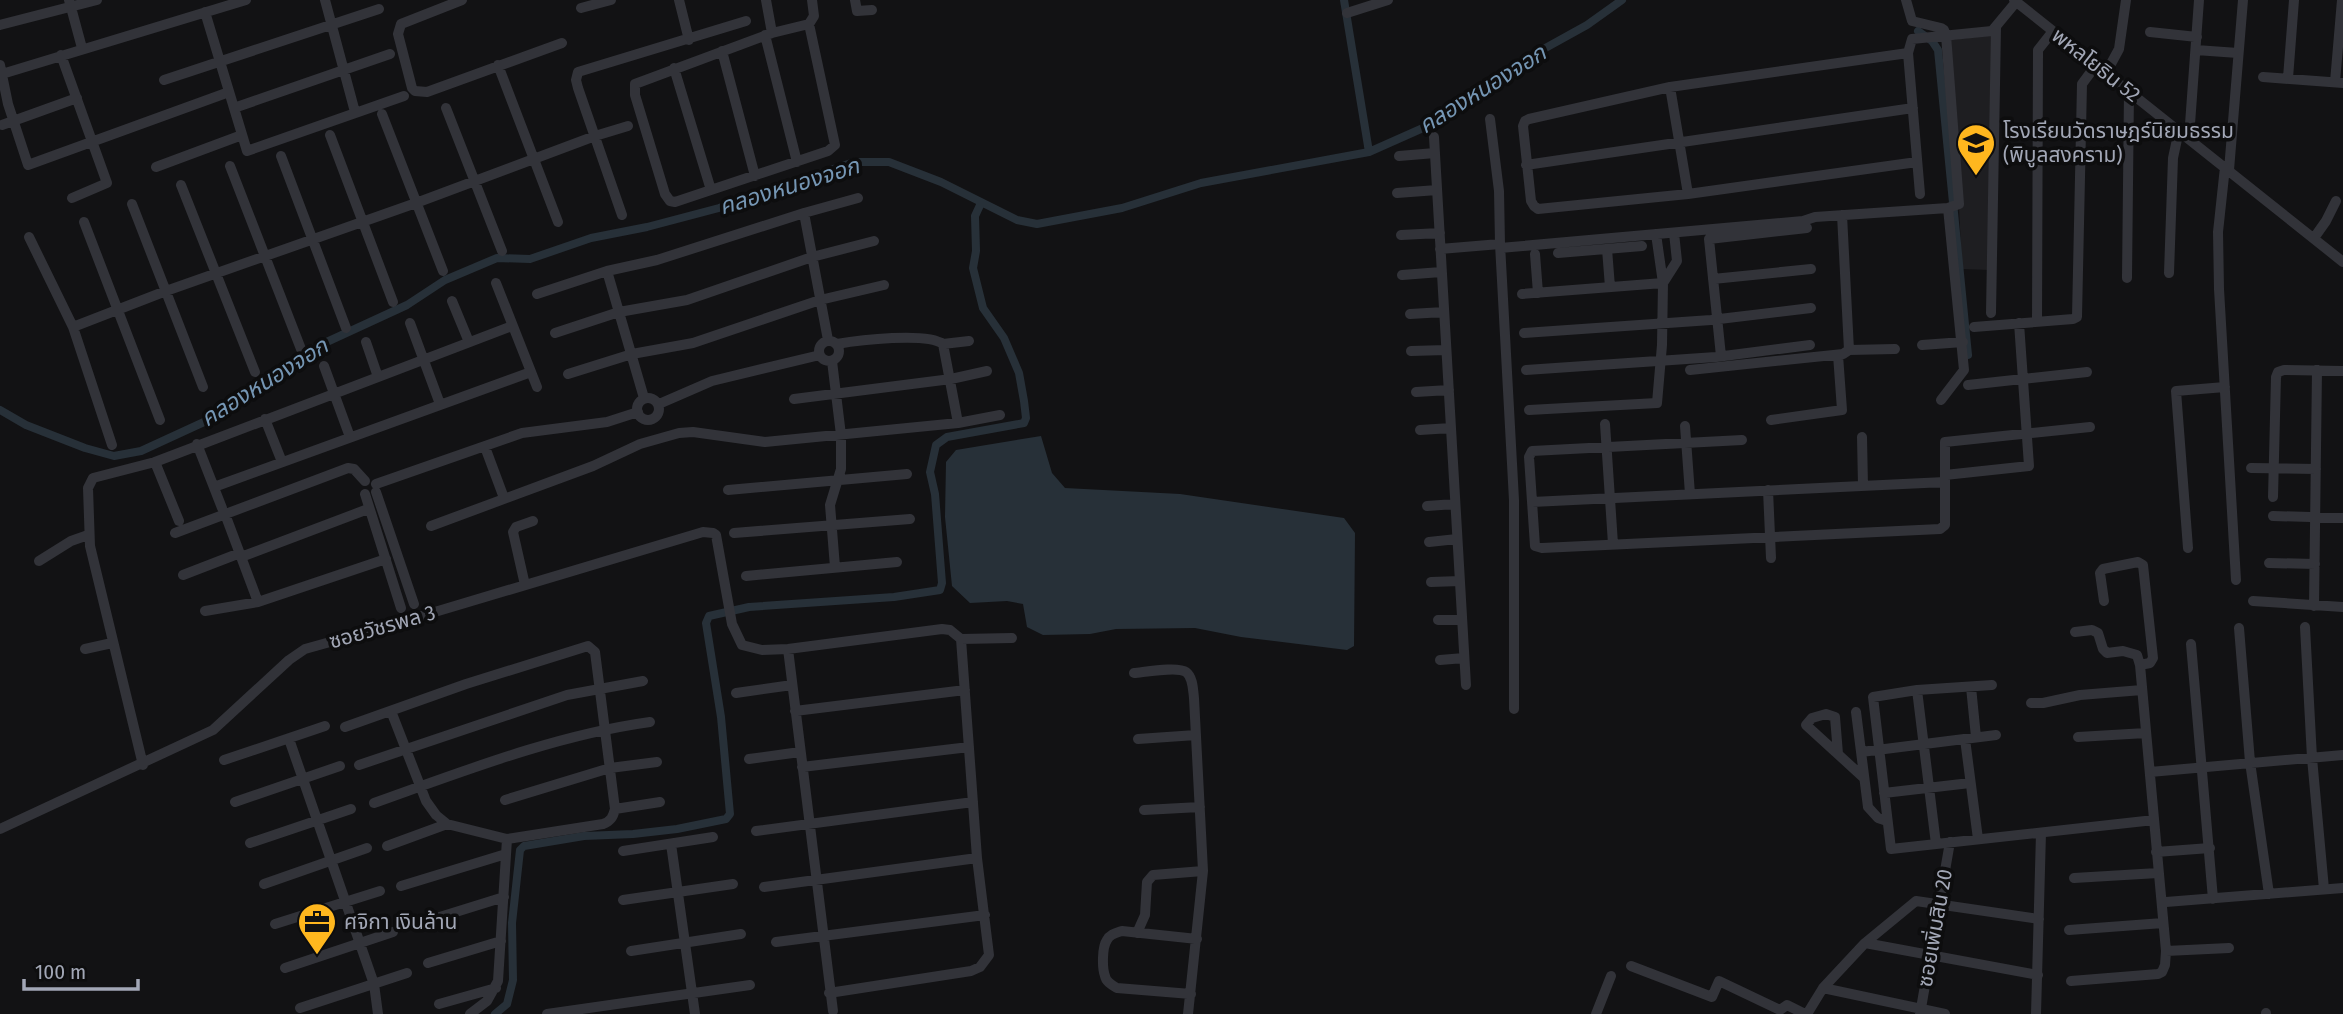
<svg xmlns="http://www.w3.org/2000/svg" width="2343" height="1014" viewBox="0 0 2343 1014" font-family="'Fira Sans Condensed','Noto Sans Thai',sans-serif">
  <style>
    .built { fill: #1e1e21 }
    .water { fill: #273038 }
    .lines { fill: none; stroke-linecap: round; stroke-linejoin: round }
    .canal { stroke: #273038; stroke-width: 8 }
    .minor { stroke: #323339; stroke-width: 10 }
    .labels { text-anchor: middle; stroke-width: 7; stroke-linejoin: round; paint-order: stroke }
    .street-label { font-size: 21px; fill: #a2a7b6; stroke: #0d0d0e }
    .poi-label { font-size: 21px; fill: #a2a7b6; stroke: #0d0d0e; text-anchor: start }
    .water-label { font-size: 23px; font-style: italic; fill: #7596b4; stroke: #0d0d0e }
  </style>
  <rect width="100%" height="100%" fill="#121214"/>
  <path class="built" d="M 1994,35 L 1990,270 L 1962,269 L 1951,40 Z"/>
  <path class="water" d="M 1041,436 L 1052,473 L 1065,488 L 1180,494 L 1344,518 L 1355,533 L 1354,646 L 1347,650 L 1241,637 L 1195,628 L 1116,629 L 1090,634 L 1043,635 L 1027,627 L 1023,604 L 1007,601 L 970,603 L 952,586 L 945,517 L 946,462 L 956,450 Z"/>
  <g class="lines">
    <path class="canal" d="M 1344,0 L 1369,152
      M 1918,31 L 1932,41 L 1938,50 L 1968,355
      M 0,410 L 26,425 L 85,448 L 114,456 L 141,451 L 204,422 L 244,393 L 318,346 L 407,305 L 445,280 L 497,258 L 530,259 L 591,238 L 647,227 L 719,208 L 854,162 L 889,162 L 941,182 L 1017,220 L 1037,224 L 1122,208 L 1201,183 L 1369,152 L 1432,124 L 1531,56 L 1587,25 L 1622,0
      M 495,1014 L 507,1004 L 513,980 L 512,923 L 520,850 L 524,846 L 584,836 L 633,834 L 677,829 L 726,819 L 730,814 L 721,717 L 706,623 L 709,616 L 749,607 L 894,597 L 940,590 L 942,583 L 935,494 L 930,472 L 936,445 L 947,437 L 1024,423 L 1026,418 L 1024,401 L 1019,373 L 1004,338 L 983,308 L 973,268 L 976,251 L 975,216 L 981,203"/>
    <path class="minor" d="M 69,0 L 82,48
      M 325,0 L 355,112
      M 462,0 L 401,24 L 398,34 L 412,88 L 415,91 L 427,92 L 562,43
      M 679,0 L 689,40
      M 766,0 L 772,33 L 809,24 L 835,145 L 828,151 L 675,202 L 670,201 L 665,194 L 635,95 L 635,84 L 772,33
      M 855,0 L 857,11 L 872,10
      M 1906,0 L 1912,21 L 1941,28 L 1944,30 L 1946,35 L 1959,204 L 1948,208
      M 2014,0 L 2343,262
      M 581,8 L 611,0
      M 205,12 L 247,151 L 404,96
      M 1347,13 L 1388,0
      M 809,24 L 814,16 L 812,0
      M 0,25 L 97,0
      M 2150,32 L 2197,37
      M 765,35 L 797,162
      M 2196,50 L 2238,53
      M 722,51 L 755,176
      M 1908,53 L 1670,87 L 1529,119 L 1525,121 L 1523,126 L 1531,201 L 1534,206 L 1538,209 L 1688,194 L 1917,162
      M 61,55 L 107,183 L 72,198
      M 0,65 L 8,104 L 28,165 L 229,92
      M 498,65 L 558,222
      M 674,68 L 711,190
      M 2106,73 L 2119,49 L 2126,0
      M 2,74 L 246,0
      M 2263,77 L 2343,83
      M 2288,78 L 2294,0
      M 164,80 L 379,9
      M 2335,82 L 2342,0
      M 1670,87 L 1688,194
      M 234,108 L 390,54
      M 446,108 L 502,251
      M 382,114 L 443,271
      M 1490,119 L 1499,191 L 1500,244 L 1514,500 L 1514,709
      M 2,125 L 77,98
      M 330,135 L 393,302
      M 1434,137 L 1466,685
      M 2189,138 L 2199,0
      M 2022,154 L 2081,155
      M 281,156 L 346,328
      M 1399,156 L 1435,153
      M 1526,165 L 1913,108
      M 230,166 L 301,349
      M 156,167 L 242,135
      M 2225,167 L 2218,232 L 2219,289 L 2236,580
      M 2229,170 L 2243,0
      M 181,185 L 255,372
      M 1397,193 L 1437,190
      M 1920,194 L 1908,53 L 1912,39 L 1992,31 L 2016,2
      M 132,204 L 203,387
      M 804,213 L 828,340
      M 622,215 L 578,88 L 576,80 L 578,72 L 746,21
      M 84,222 L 160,420
      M 1656,234 L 1663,283 L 1677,261 L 1674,233
      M 1401,235 L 1440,233
      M 29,237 L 73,327 L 112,445
      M 2314,238 L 2326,221 L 2336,201
      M 1500,248 L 1803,221 L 1815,217 L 1948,208 L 1964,370 L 1941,400
      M 1440,249 L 1500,244
      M 1607,249 L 1610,287
      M 1558,253 L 1642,246
      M 1535,254 L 1538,293
      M 607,271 L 644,398
      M 2169,273 L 2173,158 L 2179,130
      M 1402,275 L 1441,272
      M 2127,278 L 2129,91
      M 1713,279 L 1811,269
      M 496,283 L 537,387
      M 537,294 L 607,271 L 657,260 L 804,213 L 858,198
      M 1522,294 L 1663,283 L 1662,345 L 1657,403 L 1529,410
      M 452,301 L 469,342
      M 1991,313 L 1996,28
      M 1410,314 L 1444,312
      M 2037,322 L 2038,50 L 2053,31
      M 410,323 L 440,404
      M 73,327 L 166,291 L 416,203 L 595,136 L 628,126
      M 1974,327 L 2073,319 L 2077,317 L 2082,84 L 2096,65
      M 555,333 L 619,312 L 687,300 L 812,257 L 874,241
      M 1524,333 L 1711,320 L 1811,308
      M819 351a10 10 0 1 1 20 0a10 10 0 1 1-20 0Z
      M 366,342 L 378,377
      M 837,344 C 859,340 927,332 943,344 L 958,423
      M 943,344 L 969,341
      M 1922,345 L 1963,342
      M 1849,350 L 1895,349
      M 1411,351 L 1446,350
      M 1721,356 L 1709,239 L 1807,228
      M 832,361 L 841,435 L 841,469 L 830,505 L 835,567
      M 324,366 L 350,437
      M 1526,370 L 1716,357 L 1810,345
      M 1690,370 L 1843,354 L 1849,350 L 1842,215
      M 568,374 L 632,354 L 693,343 L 820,300 L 884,285
      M 1968,385 L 2087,372
      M 1416,392 L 1449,390
      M637 409a11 11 0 1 1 22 0a11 11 0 1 1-22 0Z
      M 794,399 L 951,379 L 987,371
      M 659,404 L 712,381 L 820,355
      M 265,419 L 282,462
      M 1771,420 L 1842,410 L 1838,355
      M 1605,424 L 1613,544
      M 1685,426 L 1690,494
      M 1420,430 L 1451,428
      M 1862,437 L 1863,486
      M 1742,440 L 1532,451 L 1529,457 L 1535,546 L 1542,548 L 1940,529 L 1945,525 L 1945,442 L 2090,427
      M 197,444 L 222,508
      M 485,447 L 504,498
      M 155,462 L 179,521
      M 2251,468 L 2316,469
      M 1945,475 L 2029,466 L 2019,323
      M 376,484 L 522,433 L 607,422 L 638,412
      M 214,487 L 531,372
      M 728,490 L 907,474
      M 1768,490 L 1771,558
      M 376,492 L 414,604
      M 365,494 L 401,608
      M 2273,497 L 2276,377 L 2278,372 L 2284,370 L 2343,371
      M 1532,502 L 1945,482
      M 1427,506 L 1455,504
      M 225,514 L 258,602
      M 2273,516 L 2343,518
      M 431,526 L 593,466 L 640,444 L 679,433 L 693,432 L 765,442 L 958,423 L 1000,415
      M 175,533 L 348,468 L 354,469 L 365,481
      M 734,533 L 910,519
      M 1429,542 L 1457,539
      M 2188,548 L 2176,391 L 2225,387
      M 241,557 L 368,509
      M 39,561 L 71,541 L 88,535
      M 2269,563 L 2315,564
      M 183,575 L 240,553
      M 746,576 L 897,562
      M 1431,582 L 1460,581
      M 525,585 L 513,532 L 516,527 L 533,521
      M 2104,601 L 2100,573 L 2103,569 L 2138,562 L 2143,565 L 2153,658 L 2150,663 L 2140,665
      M 2253,601 L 2343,607
      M 2314,606 L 2317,370
      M 205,611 L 258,602 L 386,559
      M 1438,620 L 1462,620
      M 2305,627 L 2312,758 L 2324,889
      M 2239,628 L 2250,762 L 2269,894
      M 2191,644 L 2213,899
      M 85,649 L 112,643
      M 788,649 L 833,1011
      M 1440,660 L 1464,658
      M 1134,673 C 1145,672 1178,666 1186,672 C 1193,677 1193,690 1194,698 L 1203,871 L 1188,1014
      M 1992,685 L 1917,690 L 1873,697 L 1891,849 L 2154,820
      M 1971,687 L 1976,737
      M 1917,690 L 1936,844
      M 736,693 L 792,685
      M 2031,703 L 2043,703 L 2080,695 L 2142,690
      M 795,711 L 965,690
      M 1856,712 L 1868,807 L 1878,818 L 1887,821
      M 345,727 L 466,684 L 588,646 L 595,652 L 615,809 C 613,817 611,821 603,824 L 507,839 L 447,824 L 436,815 L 426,801 L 391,711
      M 2078,737 L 2146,733
      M 289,739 L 374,984 L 378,1014
      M 1138,739 L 1196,735
      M 1965,739 L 1978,839
      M 1861,752 L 1996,735
      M 1838,754 L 1835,717 L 1826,714 L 1812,718 L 1806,725 L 1864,778
      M 749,759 L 800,752
      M 224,760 L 325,726
      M 143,765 L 90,546 L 88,488 L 93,478 L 155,462 L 512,326
      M 359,765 L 567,695 L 643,681
      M 802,767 L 969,747
      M 2150,772 L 2343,755
      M 1884,793 L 1970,783
      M 505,800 L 610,768 L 657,762
      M 235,802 L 340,766
      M 374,803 C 464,771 556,735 650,722
      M 615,809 L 660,802
      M 1144,810 L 1200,807
      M 0,829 L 213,730 L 289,660 L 305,649 L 398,623 L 703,532 L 713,533 L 716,535 L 732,624 L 742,645 L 762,650 L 788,649 L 942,629 L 950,630 L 961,639 L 1012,638
      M 756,831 L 973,802
      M 250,843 L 351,809
      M 671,844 L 695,1014
      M 387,846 L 447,824
      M 623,851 L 713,837
      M 2156,852 L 2210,848
      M 2074,878 L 2158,873
      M 264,884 L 367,848
      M 401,886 L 506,854
      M 764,887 L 977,858
      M 623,900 L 733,884
      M 2166,902 L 2343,888
      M 275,924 L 380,891
      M 414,925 L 504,897
      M 2069,930 L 2163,923
      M 1137,933 L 1145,915 L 1147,882 L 1153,875 L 1203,871
      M 776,942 L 985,915
      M 1865,943 L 2038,975
      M 631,951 L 741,934
      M 2166,951 L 2229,948
      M 428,963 L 501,941
      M 1631,966 L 1712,997 L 1719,981 L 1780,1010 L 1787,1005 L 1805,1014
      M 285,968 L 393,932
      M 2071,981 L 2158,974 L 2162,972 L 2165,965 L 2166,951 L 2140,665 L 2137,655 L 2123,651 L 2107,653 L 2103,649 L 2098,633 L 2092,630 L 2075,632
      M 1823,988 L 1945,1014
      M 829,993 L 971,971 L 980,967 L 989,955 L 977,858 L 961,639
      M 1191,994 L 1117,988 C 1112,985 1106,982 1105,976 C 1102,968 1102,947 1107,940 C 1110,934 1116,933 1122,931 L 1197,939
      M 439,1004 L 496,988
      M 300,1008 L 407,973
      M 2266,1013 L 2266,1014
      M 470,1014 L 487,1001 L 498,981 L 507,839
      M 547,1014 L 750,985
      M 1596,1014 L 1611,976
      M 1807,1014 L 1823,988 L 1865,943 L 1916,901 L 2039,919
      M 1920,1014 L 1950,842
      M 2036,1014 L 2041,833"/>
  </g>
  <defs>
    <symbol id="school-pin" viewBox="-11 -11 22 30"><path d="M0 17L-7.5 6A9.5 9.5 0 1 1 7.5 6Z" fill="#ffb71e" stroke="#0d0d0e"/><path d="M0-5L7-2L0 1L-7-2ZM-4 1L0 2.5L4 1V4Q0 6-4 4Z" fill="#111"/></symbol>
    <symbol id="office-pin" viewBox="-11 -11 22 30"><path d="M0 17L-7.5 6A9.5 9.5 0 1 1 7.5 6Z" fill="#ffb71e" stroke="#0d0d0e"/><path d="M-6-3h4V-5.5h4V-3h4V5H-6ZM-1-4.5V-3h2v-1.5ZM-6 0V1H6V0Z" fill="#111"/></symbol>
  </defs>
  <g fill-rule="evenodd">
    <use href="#school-pin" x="1954" y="121" width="44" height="60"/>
    <use href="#office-pin" x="295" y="900" width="44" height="60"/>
  </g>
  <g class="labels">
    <g class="street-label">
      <text transform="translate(2096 65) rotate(38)" y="7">พหลโยธิน 52</text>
      <text transform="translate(382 627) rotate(-16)" y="7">ซอยวัชรพล 3</text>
      <text transform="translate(1935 928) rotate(-80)" y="7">ซอยเพิ่มสิน 20</text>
    </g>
    <g class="poi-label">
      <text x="2003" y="138">โรงเรียนวัดราษฎร์นิยมธรรม<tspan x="2003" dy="24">(พิบูลสงคราม)</tspan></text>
      <text x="344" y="929">ศจิกา เงินล้าน</text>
    </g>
    <g class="water-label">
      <text transform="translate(1482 89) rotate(-32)" y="8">คลองหนองจอก</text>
      <text transform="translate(789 186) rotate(-17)" y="8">คลองหนองจอก</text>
      <text transform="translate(264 382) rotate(-32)" y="8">คลองหนองจอก</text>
    </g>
  </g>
  <path d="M24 979v10h114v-10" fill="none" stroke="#a2a7b6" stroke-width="3.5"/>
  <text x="35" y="979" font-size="21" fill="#a2a7b6" stroke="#0d0d0e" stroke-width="5" paint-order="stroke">100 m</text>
</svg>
